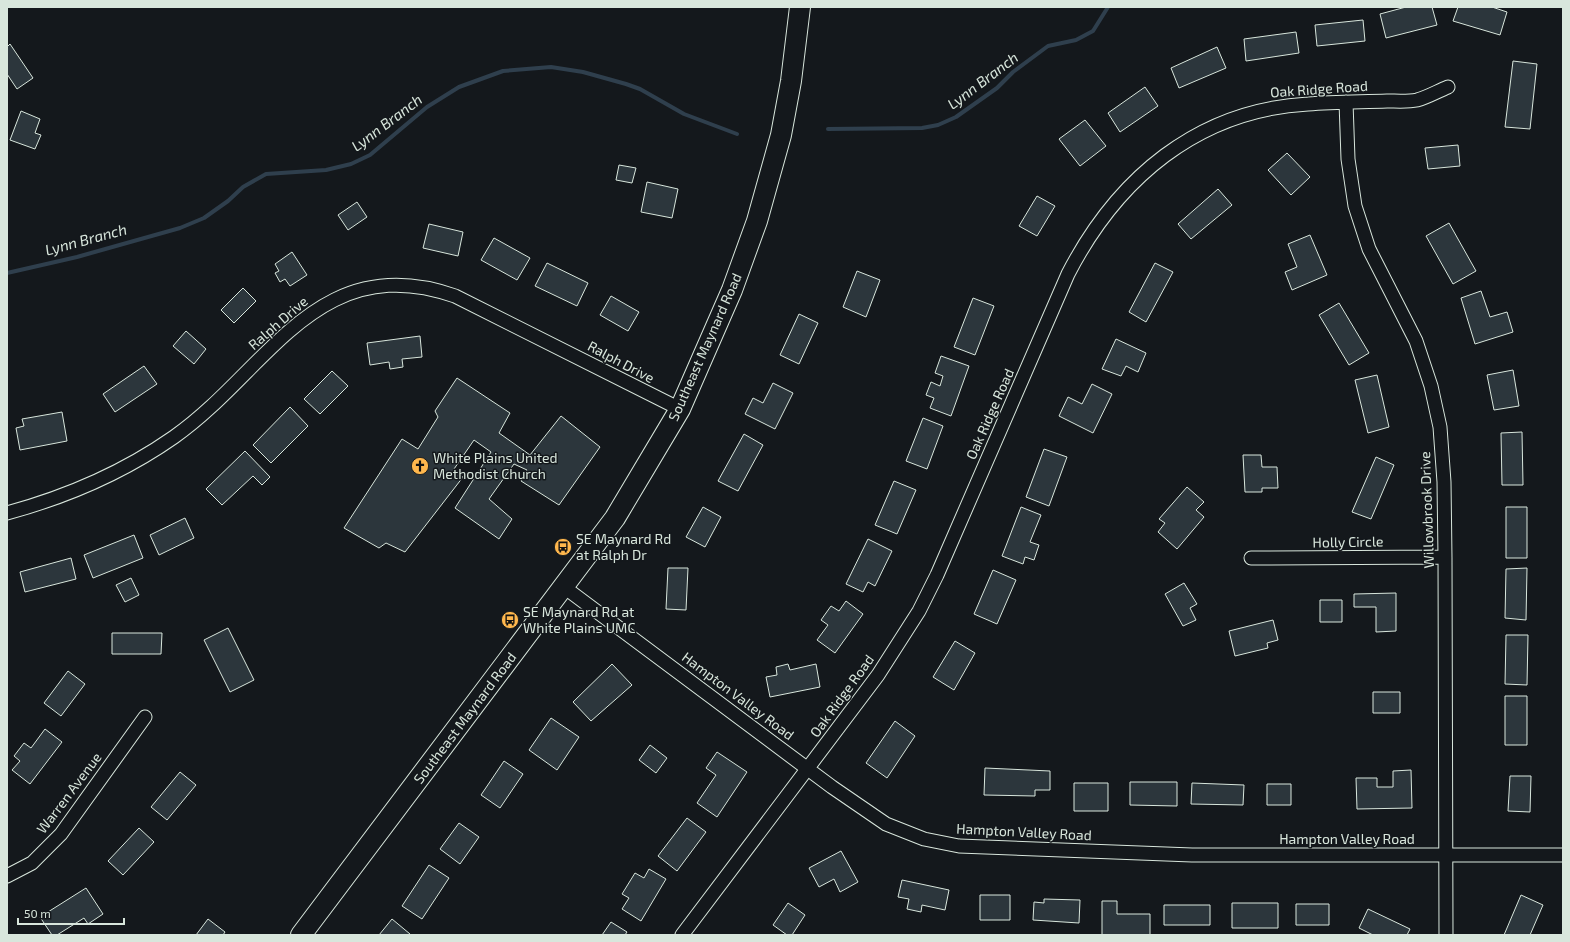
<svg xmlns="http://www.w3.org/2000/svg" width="1570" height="942" viewBox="0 0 1570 942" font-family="'Exo 2',sans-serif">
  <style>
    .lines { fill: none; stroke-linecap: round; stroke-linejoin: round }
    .stream { stroke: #2f3f4d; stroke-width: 4 }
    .building { fill: #2c363c; stroke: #d8e6dc }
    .minor-casing { stroke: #d8e6dc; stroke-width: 15 }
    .primary-casing { stroke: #d8e6dc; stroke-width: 22 }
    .minor { stroke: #14181c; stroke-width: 13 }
    .primary { stroke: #14181c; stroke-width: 20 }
    .labels { text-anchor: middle; stroke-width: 3; stroke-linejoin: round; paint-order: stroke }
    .street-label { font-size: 14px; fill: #d8e6dc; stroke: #14181c }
    .poi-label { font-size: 14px; fill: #d8e6dc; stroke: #14181c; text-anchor: start }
    .water-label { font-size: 15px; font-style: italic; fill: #d8e6dc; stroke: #14181c }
  </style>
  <rect width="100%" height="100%" fill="#14181c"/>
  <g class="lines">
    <path class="stream" d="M 828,129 L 922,128 L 938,125 L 956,117 L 997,88 L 1013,72 L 1048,46 L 1076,40 L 1093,31 L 1108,7
      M 7,273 L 77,257 L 180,228 L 204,218 L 228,201 L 243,187 L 266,174 L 326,170 L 351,164 L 370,155 L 427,107 L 459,87 L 503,71 L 551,67 L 583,72 L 626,84 L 640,89 L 684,114 L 737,134"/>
  </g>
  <path class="building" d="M 1406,7 L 1432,7 L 1437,25 L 1386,38 L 1380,14 Z
    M 1458,7 L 1492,7 L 1507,12 L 1500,35 L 1453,21 Z
    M 1363,20 L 1365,41 L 1317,46 L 1315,25 Z
    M 1296,32 L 1299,53 L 1246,61 L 1244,39 Z
    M 10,44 L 33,78 L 17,89 L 7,74 L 7,47 Z
    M 1217,47 L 1226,68 L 1179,88 L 1171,68 Z
    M 1513,61 L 1537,64 L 1530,129 L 1505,127 Z
    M 1145,87 L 1158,106 L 1120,132 L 1108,113 Z
    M 21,111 L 40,119 L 35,133 L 41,135 L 35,149 L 10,140 Z
    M 1085,120 L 1106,146 L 1080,166 L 1059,139 Z
    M 1458,145 L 1460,166 L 1428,169 L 1425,148 Z
    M 1287,153 L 1310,177 L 1291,195 L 1268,170 Z
    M 619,165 L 636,168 L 632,183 L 616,180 Z
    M 647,182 L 678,189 L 672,218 L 641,212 Z
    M 1218,189 L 1232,205 L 1191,239 L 1178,224 Z
    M 1037,196 L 1055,206 L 1037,236 L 1019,226 Z
    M 357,202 L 367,217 L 348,230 L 338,215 Z
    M 1449,223 L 1476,271 L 1453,284 L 1426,236 Z
    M 429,224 L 463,232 L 458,256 L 423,248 Z
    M 1310,235 L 1327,275 L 1292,290 L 1285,272 L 1297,267 L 1288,244 Z
    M 494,238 L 530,258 L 517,280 L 481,260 Z
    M 292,252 L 307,275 L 290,286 L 285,279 L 280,282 L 275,273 L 279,271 L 275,264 Z
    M 547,263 L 588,283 L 577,306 L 535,286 Z
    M 1155,263 L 1173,272 L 1146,322 L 1129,312 Z
    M 857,271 L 880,280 L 866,317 L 843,307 Z
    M 243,288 L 256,301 L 234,323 L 221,310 Z
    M 1481,291 L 1490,317 L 1507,312 L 1513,332 L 1475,344 L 1461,298 Z
    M 611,296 L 639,312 L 628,331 L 600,315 Z
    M 973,298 L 994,306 L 975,355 L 954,347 Z
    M 1339,303 L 1369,353 L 1349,365 L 1319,315 Z
    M 799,314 L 818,323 L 799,364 L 780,355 Z
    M 186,331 L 206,349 L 194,364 L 173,346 Z
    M 420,336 L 422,357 L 402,359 L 403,367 L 390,369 L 389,362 L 370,365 L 367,343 Z
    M 1116,339 L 1146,353 L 1138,372 L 1126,366 L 1121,376 L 1102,369 Z
    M 941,356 L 969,366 L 951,416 L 930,408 L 934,398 L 926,395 L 931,382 L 940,386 L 943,376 L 935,373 Z
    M 144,366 L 157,384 L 115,412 L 103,394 Z
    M 1513,370 L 1519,406 L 1494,410 L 1487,375 Z
    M 332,371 L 348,386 L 320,414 L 304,399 Z
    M 1377,375 L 1389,427 L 1368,433 L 1355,380 Z
    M 457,378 L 510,413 L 499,433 L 530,455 L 561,416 L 600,447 L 559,505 L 521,481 L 527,470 L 514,464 L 489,499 L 512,519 L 499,539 L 455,508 L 491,452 L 474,440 L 454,469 L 463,477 L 405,552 L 386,543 L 379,548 L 344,528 L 402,439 L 418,449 L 438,417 L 435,411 Z
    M 773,383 L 793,393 L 775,429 L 745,414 L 753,398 L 763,403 Z
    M 1092,384 L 1112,394 L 1093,433 L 1059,416 L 1068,397 L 1082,404 Z
    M 290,407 L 308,426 L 271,463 L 253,445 Z
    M 62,412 L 67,441 L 20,450 L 16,428 L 24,426 L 22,419 Z
    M 923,418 L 943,426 L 927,469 L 906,461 Z
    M 1522,432 L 1523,485 L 1502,485 L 1501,433 Z
    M 744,434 L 763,445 L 738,491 L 718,481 Z
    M 1044,449 L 1067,457 L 1049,506 L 1026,497 Z
    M 245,451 L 270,477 L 262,485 L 253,476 L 222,505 L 206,489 Z
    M 1243,455 L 1261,455 L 1262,467 L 1277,467 L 1278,488 L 1262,488 L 1262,492 L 1245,492 Z
    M 1376,457 L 1394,465 L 1371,519 L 1352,512 Z
    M 894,481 L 916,490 L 897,534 L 875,525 Z
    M 1187,487 L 1204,502 L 1196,510 L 1204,517 L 1177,549 L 1158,532 L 1165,523 L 1159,519 Z
    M 703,507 L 721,517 L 705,547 L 686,537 Z
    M 1021,507 L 1041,515 L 1030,542 L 1039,545 L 1034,560 L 1025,557 L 1023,564 L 1002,556 Z
    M 1506,507 L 1527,507 L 1527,558 L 1506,558 Z
    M 185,518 L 194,538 L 159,555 L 150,535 Z
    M 134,535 L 143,558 L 93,578 L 84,555 Z
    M 868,539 L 892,551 L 875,586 L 868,582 L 863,592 L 846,584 Z
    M 71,558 L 76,579 L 25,592 L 20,572 Z
    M 668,568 L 688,568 L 686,610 L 666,609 Z
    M 1527,568 L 1526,620 L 1505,618 L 1506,569 Z
    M 993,570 L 1016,580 L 997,624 L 974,614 Z
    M 131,578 L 139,595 L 125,602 L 116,585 Z
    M 1184,583 L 1197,604 L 1190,608 L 1196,620 L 1183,626 L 1165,594 Z
    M 1396,593 L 1396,631 L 1376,632 L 1376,607 L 1354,607 L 1354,594 Z
    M 1320,600 L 1342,600 L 1342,622 L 1320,622 Z
    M 846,601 L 863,614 L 835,653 L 817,640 L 828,625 L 821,620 L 831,606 L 839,611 Z
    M 1273,620 L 1278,640 L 1267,643 L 1268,648 L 1235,656 L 1229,631 Z
    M 228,628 L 254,680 L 230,692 L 204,640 Z
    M 112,633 L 162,633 L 161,654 L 112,654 Z
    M 1506,635 L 1528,635 L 1527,685 L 1505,684 Z
    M 955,641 L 975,653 L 954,690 L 933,677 Z
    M 612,664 L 632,685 L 591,721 L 573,702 Z
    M 788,664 L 790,670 L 816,664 L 820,687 L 770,697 L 766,677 L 777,675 L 776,667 Z
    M 68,671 L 85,684 L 61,716 L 44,703 Z
    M 1373,692 L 1400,692 L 1400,713 L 1373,713 Z
    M 1505,696 L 1527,696 L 1527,745 L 1505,745 Z
    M 551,718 L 579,737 L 557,770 L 529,750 Z
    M 895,721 L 915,736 L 887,778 L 866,763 Z
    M 45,729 L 62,742 L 30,784 L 12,770 L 20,761 L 14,756 L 24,743 L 31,748 Z
    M 650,745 L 667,758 L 656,773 L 639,760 Z
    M 717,752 L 747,772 L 717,817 L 697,803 L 716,775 L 706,768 Z
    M 504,761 L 523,774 L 500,808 L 481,795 Z
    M 985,768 L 1050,771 L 1050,790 L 1035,790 L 1035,796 L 984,795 Z
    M 1411,770 L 1412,808 L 1357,809 L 1356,778 L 1377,778 L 1377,787 L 1393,787 L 1393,771 Z
    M 180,772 L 196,785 L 167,820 L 151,807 Z
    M 1510,776 L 1531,776 L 1530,812 L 1508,811 Z
    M 1130,782 L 1177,782 L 1177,806 L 1130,805 Z
    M 1074,783 L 1108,783 L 1108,811 L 1074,811 Z
    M 1192,783 L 1244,785 L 1243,805 L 1191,804 Z
    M 1267,784 L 1291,784 L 1291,805 L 1267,805 Z
    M 687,818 L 706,832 L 677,871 L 658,856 Z
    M 459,823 L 479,837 L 460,864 L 440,849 Z
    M 139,828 L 154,842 L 123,875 L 108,861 Z
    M 841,851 L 858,882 L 840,892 L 834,879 L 819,887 L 809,868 Z
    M 429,865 L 449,878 L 422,919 L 402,906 Z
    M 649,869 L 666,879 L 641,921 L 622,909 L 629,898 L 622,894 L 635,873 L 644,878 Z
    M 902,880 L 949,890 L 945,910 L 922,905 L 921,912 L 907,909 L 909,899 L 898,897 Z
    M 86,888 L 103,914 L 88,924 L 84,918 L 57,935 L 52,935 L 40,917 Z
    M 980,895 L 1010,895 L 1010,920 L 980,920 Z
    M 1521,895 L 1543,905 L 1530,935 L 1504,935 Z
    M 1044,899 L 1080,900 L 1079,923 L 1033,920 L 1034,902 L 1044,903 Z
    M 1102,901 L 1117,901 L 1117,914 L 1150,914 L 1150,935 L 1102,935 Z
    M 788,903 L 805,915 L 792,935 L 787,935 L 773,925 Z
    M 1232,903 L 1278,903 L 1278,928 L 1232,928 Z
    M 1296,904 L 1329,904 L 1329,925 L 1296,925 Z
    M 1164,905 L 1210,905 L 1210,925 L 1164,925 Z
    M 1368,909 L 1410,929 L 1407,935 L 1373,935 L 1359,928 Z
    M 208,919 L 225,932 L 223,935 L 196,935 Z
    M 392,919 L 410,934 L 409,935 L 379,935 Z
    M 611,922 L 627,932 L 625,935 L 602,935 Z"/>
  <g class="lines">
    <defs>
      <path id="minor" d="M 1346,102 L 1348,159 L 1355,206 L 1369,249 L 1416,341 L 1431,386 L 1440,427 L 1444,482 L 1445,557 L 1446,935
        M 7,513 C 66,497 124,472 174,437 C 268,371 317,248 455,296 L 680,409
        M 1251,558 L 1445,557
        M 564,587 L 832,787 L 886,824 L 924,839 L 959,846 L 1192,855 L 1563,855
        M 7,876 L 32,863 L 61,834 L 145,717
        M 682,935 L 878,675 L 919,611 L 937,575 L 1068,274 C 1117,179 1197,110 1308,104 C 1334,102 1361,102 1387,101 C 1396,101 1408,102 1417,100 C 1428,97 1438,91 1448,87"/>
      <path id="primary" d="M 301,935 L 615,518 L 680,409 L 732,290 L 757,221 L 781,135 L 791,81 L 800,7"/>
    </defs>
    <use href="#minor" class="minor-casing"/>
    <use href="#primary" class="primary-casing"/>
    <use href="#minor" class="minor"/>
    <use href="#primary" class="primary"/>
  </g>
  <defs>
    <symbol id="church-disc" viewBox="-11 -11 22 22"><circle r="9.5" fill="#ffb74d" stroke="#14181c"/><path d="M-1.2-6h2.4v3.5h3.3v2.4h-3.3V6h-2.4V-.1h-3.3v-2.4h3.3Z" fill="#111"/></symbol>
    <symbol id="bus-disc" viewBox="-11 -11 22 22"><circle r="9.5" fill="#ffb74d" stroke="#14181c"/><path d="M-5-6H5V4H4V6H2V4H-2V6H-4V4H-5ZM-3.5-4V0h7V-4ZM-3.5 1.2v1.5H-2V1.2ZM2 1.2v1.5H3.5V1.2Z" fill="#111"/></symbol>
  </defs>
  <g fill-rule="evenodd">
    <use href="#church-disc" x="410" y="456" width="20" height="20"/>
    <use href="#bus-disc" x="553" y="537" width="20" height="20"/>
    <use href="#bus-disc" x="500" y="610" width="20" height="20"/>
  </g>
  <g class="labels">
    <g class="street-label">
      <text transform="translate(1319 89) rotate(-4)" y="5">Oak Ridge Road</text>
      <text transform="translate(278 323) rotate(-41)" y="5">Ralph Drive</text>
      <text transform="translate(705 347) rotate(-66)" y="5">Southeast Maynard Road</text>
      <text transform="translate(621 362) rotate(28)" y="5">Ralph Drive</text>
      <text transform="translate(990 414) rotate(-66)" y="5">Oak Ridge Road</text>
      <text transform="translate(1427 510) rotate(-92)" y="5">Willowbrook Drive</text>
      <text transform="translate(1348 542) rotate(-1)" y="5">Holly Circle</text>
      <text transform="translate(738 696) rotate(37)" y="5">Hampton Valley Road</text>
      <text transform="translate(842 696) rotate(-54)" y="5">Oak Ridge Road</text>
      <text transform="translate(465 718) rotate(-53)" y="5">Southeast Maynard Road</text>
      <text transform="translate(69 793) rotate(-53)" y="5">Warren Avenue</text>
      <text transform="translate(1024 832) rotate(3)" y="5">Hampton Valley Road</text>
      <text x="1347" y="844">Hampton Valley Road</text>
    </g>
    <g class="poi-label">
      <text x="433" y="463">White Plains United<tspan x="433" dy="16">Methodist Church</tspan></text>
      <text x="576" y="544">SE Maynard Rd<tspan x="576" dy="16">at Ralph Dr</tspan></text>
      <text x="523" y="617">SE Maynard Rd at<tspan x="523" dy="16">White Plains UMC</tspan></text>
    </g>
    <g class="water-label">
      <text transform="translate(983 81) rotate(-37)" y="5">Lynn Branch</text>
      <text transform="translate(387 123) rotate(-37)" y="5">Lynn Branch</text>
      <text transform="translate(86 240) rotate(-15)" y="5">Lynn Branch</text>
    </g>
  </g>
  <rect width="1570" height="942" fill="none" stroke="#d8e6dc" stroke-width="16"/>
  <path d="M18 918v6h106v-6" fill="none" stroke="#d8e6dc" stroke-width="2"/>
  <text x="24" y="918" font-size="12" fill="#d8e6dc" stroke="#14181c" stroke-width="3" paint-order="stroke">50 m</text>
</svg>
